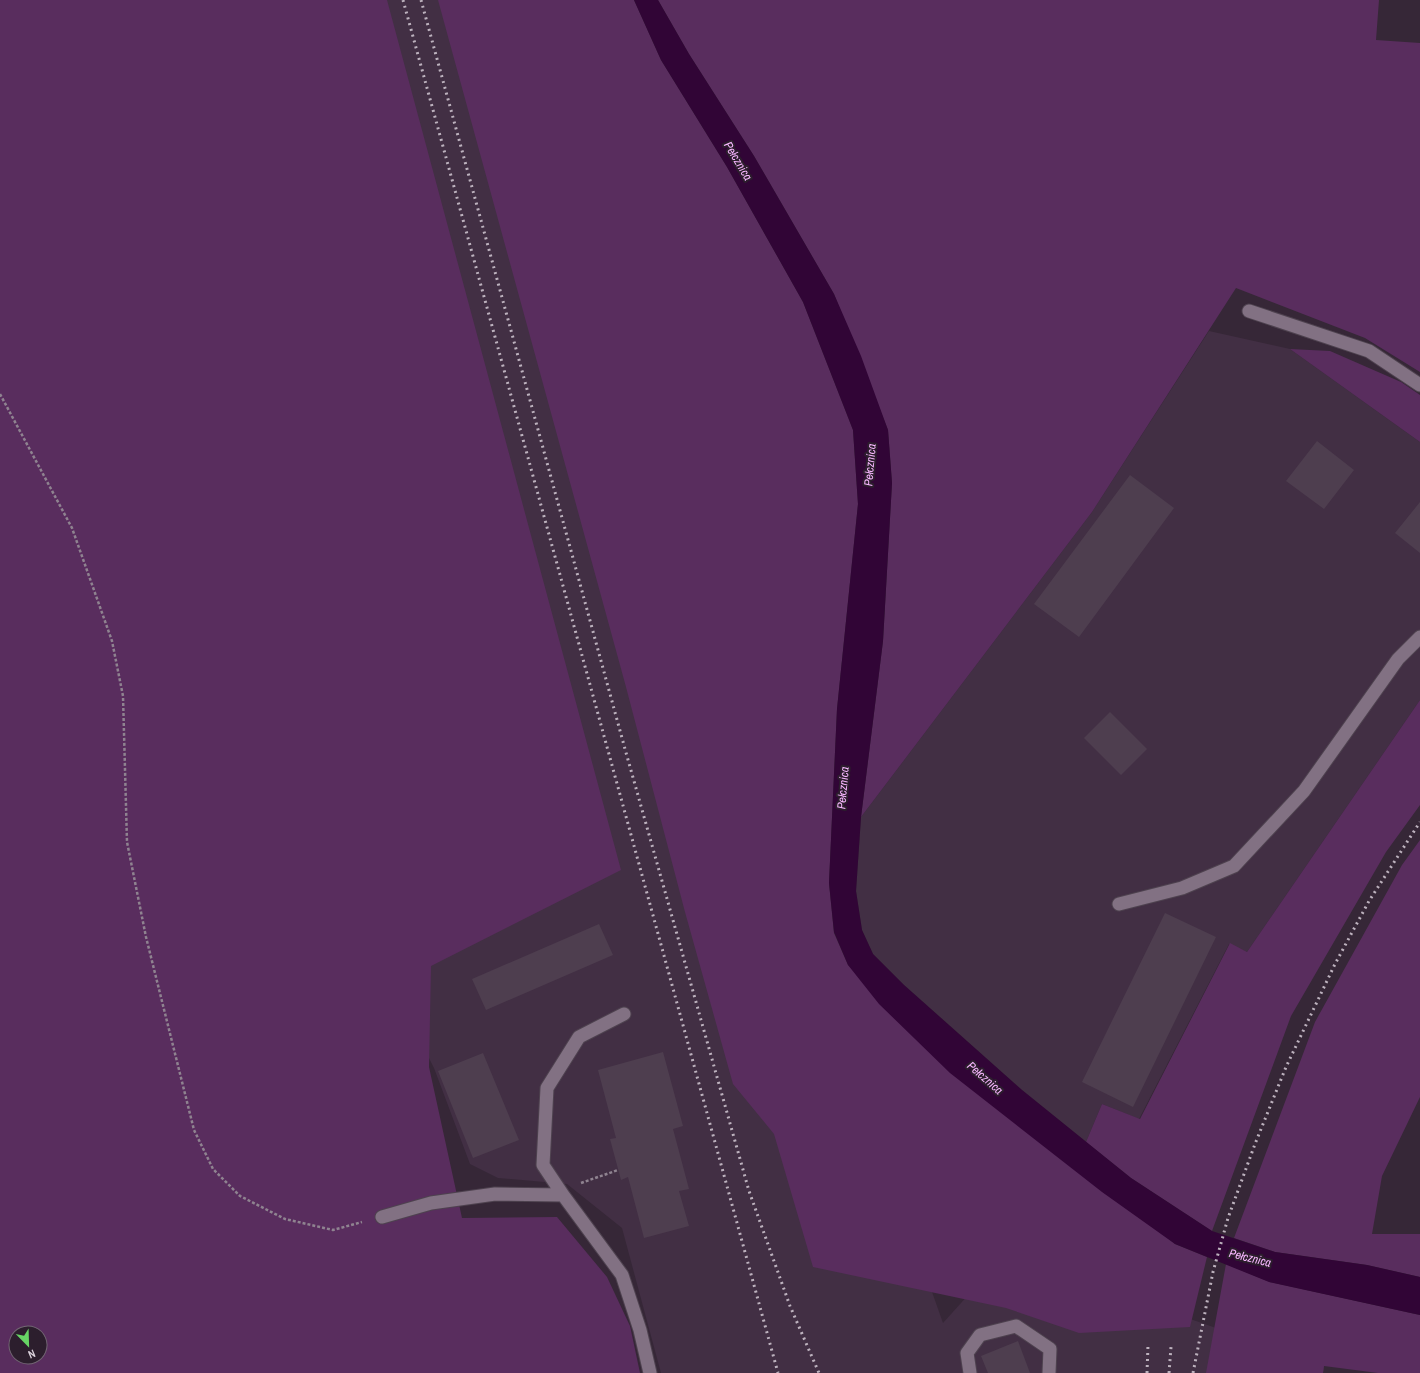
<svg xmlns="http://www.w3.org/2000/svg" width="1420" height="1373" viewBox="0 0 1420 1373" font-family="'Archivo Narrow',sans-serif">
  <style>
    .built { fill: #422f44 }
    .green { fill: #592d5e; fill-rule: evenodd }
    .water { fill: #310536 }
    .building { fill: #4e3e4f }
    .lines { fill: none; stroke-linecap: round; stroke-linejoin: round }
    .service-casing { stroke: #4e424f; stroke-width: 15 }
    .path { stroke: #8f8390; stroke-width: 2.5; stroke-dasharray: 3 2; stroke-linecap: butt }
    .service { stroke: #827183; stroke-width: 13 }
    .rail { stroke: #bdb2be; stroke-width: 3; stroke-dasharray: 2 4; stroke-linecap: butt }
    .labels { text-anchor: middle; stroke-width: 4; stroke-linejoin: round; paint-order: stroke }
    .water-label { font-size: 12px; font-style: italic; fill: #f8b7ff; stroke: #2c1e2d }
  </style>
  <rect width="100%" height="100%" fill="#362737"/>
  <path class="built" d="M 276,0 L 508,0 L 865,1102 L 943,1323 L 970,1293 L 1179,1315 L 1324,1366 L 1323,1373 L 661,1373 L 622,1228 L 567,1184 L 498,1178 L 470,1164 L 434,1068 L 376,954 Z
    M 1209,331 L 1290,349 L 1420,442 L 1420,700 L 1247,952 L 1229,944 L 1139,1119 L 1102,1104 L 1086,1142 L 1022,1090 L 904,985 L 873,954 L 862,930 L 856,891 L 861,817 L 1092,512 Z"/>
  <path class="green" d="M 0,0 L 387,0 L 621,870 L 431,966 L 429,1067 L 462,1218 L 557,1217 L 607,1277 L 630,1326 L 640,1373 L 0,1373 ZM 16,1333 L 40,1333 L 40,1357 L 16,1357 Z
    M 438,0 L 634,0 L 661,60 L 727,167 L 803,302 L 853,430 L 858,504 L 837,709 L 829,883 L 834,933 L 848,965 L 1175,1244 L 1207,1257 L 1190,1327 L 1079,1333 L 1006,1308 L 813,1267 L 774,1134 L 733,1084 L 685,912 L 626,687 Z
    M 658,0 L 1379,0 L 1376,40 L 1420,43 L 1420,372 L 1365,338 L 1236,288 L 1092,512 L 861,817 L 883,641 L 892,483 L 888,430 L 834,294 L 754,156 L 689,54 Z
    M 1290,349 L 1330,351 L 1401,382 L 1420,395 L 1420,442 Z
    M 1420,700 L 1420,805 L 1386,852 L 1291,1016 L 1212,1231 L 1131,1178 L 1086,1142 L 1102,1104 L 1140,1119 L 1230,943 L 1247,952 Z
    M 1420,840 L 1420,1097 L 1382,1176 L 1372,1234 L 1420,1234 L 1420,1277 L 1367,1265 L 1275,1252 L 1234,1238 L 1315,1022 L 1402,865 Z
    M 1226,1264 L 1270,1282 L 1420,1315 L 1420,1373 L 1378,1373 L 1324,1366 L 1323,1373 L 1206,1373 Z"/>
  <path class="water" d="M 634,0 L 658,0 L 689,54 L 754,156 L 834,294 L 861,356 L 888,430 L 892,483 L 883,641 L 861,817 L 856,891 L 862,930 L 873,954 L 904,985 L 1022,1090 L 1131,1178 L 1212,1231 L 1275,1252 L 1367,1265 L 1420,1277 L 1420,1315 L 1269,1282 L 1175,1244 L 1102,1192 L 950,1073 L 879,1004 L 848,965 L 834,932 L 829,883 L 837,709 L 858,504 L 853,430 L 803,302 L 727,167 L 661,60 Z"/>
  <path class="building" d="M 1317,441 L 1354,470 L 1324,509 L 1286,481 Z
    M 1130,475 L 1174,508 L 1079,637 L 1034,604 Z
    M 1420,502 L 1420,553 L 1395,533 Z
    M 1110,712 L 1147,749 L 1121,775 L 1084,738 Z
    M 1165,913 L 1216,937 L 1133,1107 L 1082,1082 Z
    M 599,924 L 613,955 L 486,1010 L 472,979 Z
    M 663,1052 L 683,1126 L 673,1129 L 689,1189 L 679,1191 L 689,1226 L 644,1238 L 628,1177 L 621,1180 L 610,1139 L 616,1138 L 598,1070 Z
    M 483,1053 L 519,1140 L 473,1158 L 438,1071 Z
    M 1018,1341 L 1030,1373 L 988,1373 L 981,1356 Z"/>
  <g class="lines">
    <defs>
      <path id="service" d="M 1249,311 L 1369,351 L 1420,385
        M 1119,904 L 1182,888 L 1234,866 L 1304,791 L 1398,659 L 1420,637
        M 624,1014 L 579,1037 L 547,1088 L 543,1165 L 563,1195 L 622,1275 L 640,1330 L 650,1373
        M 382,1217 L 431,1203 L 495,1194 L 563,1195
        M 970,1373 L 967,1353 L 980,1335 L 1016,1326 L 1050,1349 L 1049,1373"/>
    </defs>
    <use href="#service" class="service-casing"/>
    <path class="path" d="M 0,394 L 72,528 L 112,641 L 123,696 L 127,842 L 146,937 L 194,1130 L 213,1169 L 240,1196 L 285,1219 L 333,1230 L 362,1222
      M 581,1183 L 618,1170"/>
    <use href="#service" class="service"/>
    <path class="rail" d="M 403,0 L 778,1373
      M 421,0 L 625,749 L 749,1191 L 790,1306 L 819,1373
      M 1147,1373 L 1148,1345
      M 1169,1373 L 1171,1347
      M 1193,1373 L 1213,1272 L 1228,1218 L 1255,1144 L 1286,1067 L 1335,964 L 1369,901 L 1420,822"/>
  </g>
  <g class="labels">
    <g class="water-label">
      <text transform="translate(738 161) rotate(59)" y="4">Pełcznica</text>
      <text transform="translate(870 465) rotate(-85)" y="4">Pełcznica</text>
      <text transform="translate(843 788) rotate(-85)" y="4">Pełcznica</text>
      <text transform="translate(985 1078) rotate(41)" y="4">Pełcznica</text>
      <text transform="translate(1250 1258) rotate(14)" y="4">Pełcznica</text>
    </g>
  </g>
  <g transform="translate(28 1345) rotate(157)"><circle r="19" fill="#2c1e2d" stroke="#726673"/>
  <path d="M0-3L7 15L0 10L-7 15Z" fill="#67d465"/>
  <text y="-6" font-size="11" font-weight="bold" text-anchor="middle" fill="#dbd2dc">N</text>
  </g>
</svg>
